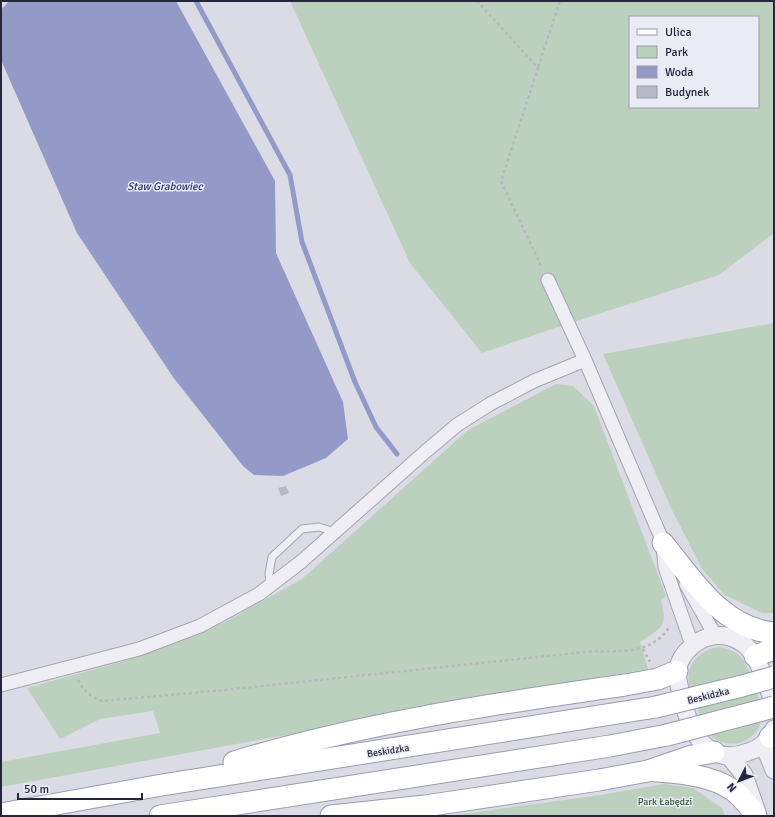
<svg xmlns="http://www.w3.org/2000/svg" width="775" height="817" viewBox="0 0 775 817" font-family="Signika,sans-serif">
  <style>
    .green { fill: #bcd0be; fill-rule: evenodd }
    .water { fill: #949ac8 }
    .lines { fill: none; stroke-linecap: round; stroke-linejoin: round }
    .stream { stroke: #949ac8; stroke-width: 5 }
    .building { fill: #b8b8c9 }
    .service-casing { stroke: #a4a4b3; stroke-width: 9 }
    .minor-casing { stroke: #a4a4b3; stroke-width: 15 }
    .tertiary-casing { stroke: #a4a4b3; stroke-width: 19 }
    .primary-casing { stroke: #9a9bb2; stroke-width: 23 }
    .path { stroke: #b6b6c0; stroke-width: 2.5; stroke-dasharray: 3 3; stroke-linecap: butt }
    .service { stroke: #eeeef4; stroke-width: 7 }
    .minor { stroke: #eeeef4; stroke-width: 13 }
    .tertiary { stroke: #eeeef4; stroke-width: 17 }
    .primary { stroke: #fff; stroke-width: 21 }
    .primary-bridge-casing { stroke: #9a9bb2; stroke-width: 23; stroke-linecap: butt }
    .primary-bridge { stroke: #fff; stroke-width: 21 }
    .labels { text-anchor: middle; stroke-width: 3; stroke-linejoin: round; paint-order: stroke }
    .street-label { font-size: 10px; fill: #25253c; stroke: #eaebf4 }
    .park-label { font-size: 10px; fill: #325939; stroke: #eaebf4 }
    .water-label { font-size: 11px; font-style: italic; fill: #2e3371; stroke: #eaebf4 }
  </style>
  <rect width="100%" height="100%" fill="#dbdbe6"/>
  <path class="green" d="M 290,1 L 774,1 L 774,233 L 719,275 L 552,329 L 482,353 L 410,263 ZM 630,17 L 758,17 L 758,107 L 630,107 Z
    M 774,323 L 774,613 L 762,613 L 725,595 L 702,569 L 671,508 L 603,354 Z
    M 556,384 L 573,386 L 594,406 L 666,596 L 661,600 C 668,627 662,627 640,642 L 648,669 L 1,787 L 1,762 L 160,733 L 153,711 L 100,719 L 60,739 L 27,688 L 128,660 L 225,622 L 302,579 L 468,430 Z
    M 719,647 C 728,649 735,651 741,657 C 750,667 764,707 761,720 C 760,726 757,732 752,736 C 738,749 714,745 705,728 C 701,721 699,712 697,705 C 694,698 691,691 689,685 C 685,664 701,649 719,647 Z
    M 664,784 L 693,788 L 722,808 L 725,816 L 448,816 L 601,795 Z"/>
  <path class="water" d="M 9,1 L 176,1 L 275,181 L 276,253 L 343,402 L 348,439 L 326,458 L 283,476 L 254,475 L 243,466 L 173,377 L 77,233 L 1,60 L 1,10 Z"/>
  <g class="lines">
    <path class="stream" d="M 196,1 L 290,175 L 302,242 L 355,382 L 376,427 L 397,454"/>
  </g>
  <path class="building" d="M 286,486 L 289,493 L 281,496 L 278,488 Z"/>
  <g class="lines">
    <defs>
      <path id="service" d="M 270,585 L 269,574 L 272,557 L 302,529 L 319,527 L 335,532"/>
      <path id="minor" d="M 548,280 L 585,360 L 666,549
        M 663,545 L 665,567 L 692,645
        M 686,584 L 715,635
        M 1,685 L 139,649 L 200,626 L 259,594 L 302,561 L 425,452 L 457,425 L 490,404 L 534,381 L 585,360"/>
      <path id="tertiary" d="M 774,706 C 772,697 759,663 754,655 C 734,628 702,630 683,656 C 674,669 678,683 682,697 C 689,730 707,768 748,752 C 761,748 768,741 774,729
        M 764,745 L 774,770
        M 729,756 L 744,775 L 757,812"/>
      <path id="primary" d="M 663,543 C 693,580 722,628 774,633
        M 755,656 L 774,649
        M 770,737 L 774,736
        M 234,762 C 362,723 493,704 625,685 L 658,679 L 677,671
        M 656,771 C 681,773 710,775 731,789 C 741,795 749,806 756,816
        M 1,814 L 162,785 L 656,707
        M 160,816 L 610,746 L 667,735
        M 331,816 L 425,806 L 599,780 L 648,771 L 692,756 L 714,752"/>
    </defs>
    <use href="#service" class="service-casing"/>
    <use href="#minor" class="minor-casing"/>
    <use href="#tertiary" class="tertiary-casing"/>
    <use href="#primary" class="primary-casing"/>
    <path class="path" d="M 477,1 L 538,68 L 501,181 L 542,268
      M 538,67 L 560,1
      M 643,649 L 650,662
      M 78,680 C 84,692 90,696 102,701 L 224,690 L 585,652 C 618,650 650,657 670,626"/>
    <use href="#service" class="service"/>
    <use href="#minor" class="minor"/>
    <use href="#tertiary" class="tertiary"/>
    <use href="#primary" class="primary"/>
    <defs>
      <path id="primary-bridge" d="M 656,707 L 742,686 L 774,677
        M 667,735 L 774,707"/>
    </defs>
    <use href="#primary-bridge" class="primary-bridge-casing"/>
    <use href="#primary-bridge" class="primary-bridge"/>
  </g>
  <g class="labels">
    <g class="street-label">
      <text transform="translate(708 695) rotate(-14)" y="4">Beskidzka</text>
      <text transform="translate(388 750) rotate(-9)" y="4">Beskidzka</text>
    </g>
    <g class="park-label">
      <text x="665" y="805">Park Łabędzi</text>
    </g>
    <g class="water-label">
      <text x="165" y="190">Staw Grabowiec</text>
    </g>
  </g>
  <rect width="775" height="817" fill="none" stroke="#25253c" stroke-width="4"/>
  <rect x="629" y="16" width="130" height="92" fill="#eaebf4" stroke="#9b9caa"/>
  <rect x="637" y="29" width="20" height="6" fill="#ffffff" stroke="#9b9caa"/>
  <text x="665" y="36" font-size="12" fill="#25253c">Ulica</text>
  <rect x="637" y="46" width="20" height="12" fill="#bcd0be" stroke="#9b9caa"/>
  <text x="665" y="56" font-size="12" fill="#25253c">Park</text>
  <rect x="637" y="66" width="20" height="12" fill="#949ac8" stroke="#9b9caa"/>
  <text x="665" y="76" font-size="12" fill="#25253c">Woda</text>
  <rect x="637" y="86" width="20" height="12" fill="#b8b8c9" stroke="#9b9caa"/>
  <text x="665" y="96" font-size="12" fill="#25253c">Budynek</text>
  <g transform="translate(739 781) rotate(228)" stroke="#eaebf4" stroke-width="3" paint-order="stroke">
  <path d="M0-3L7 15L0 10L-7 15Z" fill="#25253c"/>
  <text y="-6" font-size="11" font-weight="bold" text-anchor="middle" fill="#25253c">N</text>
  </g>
  <path d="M18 793v6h124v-6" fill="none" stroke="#25253c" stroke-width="2"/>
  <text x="24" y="793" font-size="12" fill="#25253c" stroke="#eaebf4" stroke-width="3" paint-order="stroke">50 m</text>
</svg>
